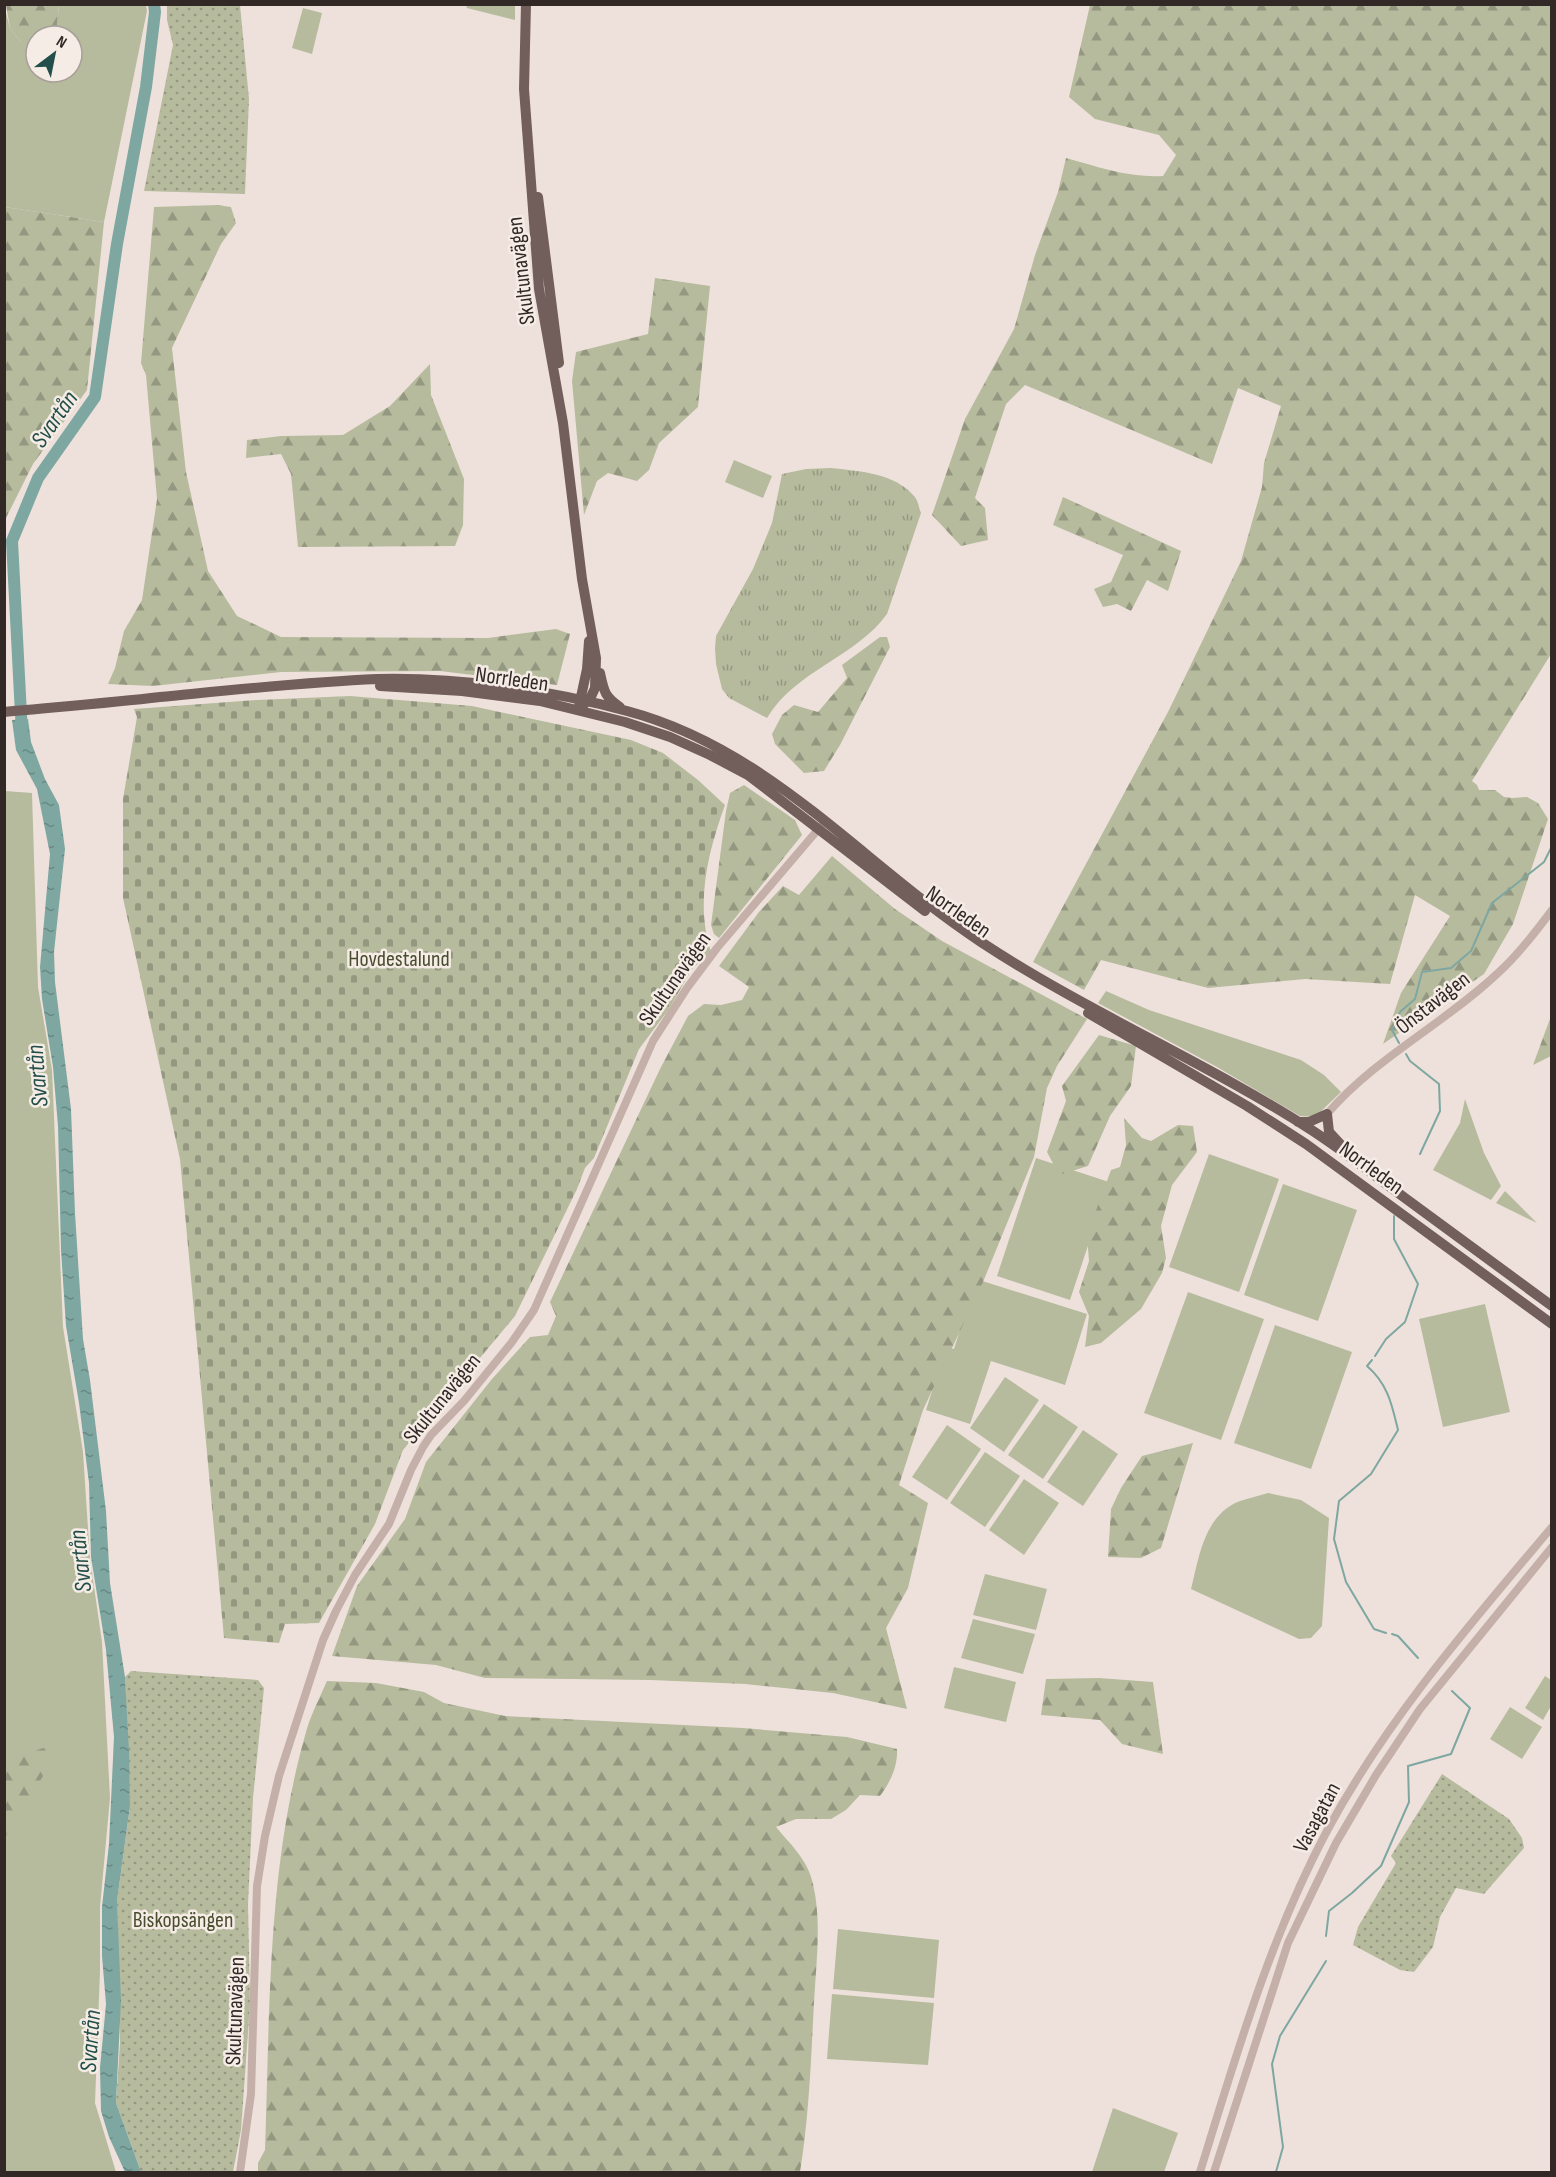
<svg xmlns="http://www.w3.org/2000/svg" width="1556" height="2177" viewBox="0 0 1556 2177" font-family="'Sofia Sans Condensed',sans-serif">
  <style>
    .grass { fill: #b6bb9d }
    .forest { fill: url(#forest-firs) }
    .cemetery { fill: url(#cemetery-stones) }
    .park { fill: url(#park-tufts) }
    .garden { fill: url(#garden-dots) }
    .water { fill: url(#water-ripples) }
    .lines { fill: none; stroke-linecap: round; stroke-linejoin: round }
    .stream { stroke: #7ea7a1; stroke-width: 2 }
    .river { stroke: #7ea7a1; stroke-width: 12 }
    .minor { stroke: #c4b0a9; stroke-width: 8 }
    .major { stroke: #725e5b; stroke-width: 10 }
    .labels { text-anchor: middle; stroke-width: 5; stroke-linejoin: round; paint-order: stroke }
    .street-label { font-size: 22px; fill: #322927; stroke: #f6ece6 }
    .park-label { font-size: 22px; fill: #484d2f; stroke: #f6ece6 }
    .water-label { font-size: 24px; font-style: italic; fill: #234e49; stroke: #f6ece6 }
  </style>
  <defs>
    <pattern id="forest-firs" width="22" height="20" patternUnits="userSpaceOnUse" patternTransform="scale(1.5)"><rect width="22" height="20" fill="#b6bb9d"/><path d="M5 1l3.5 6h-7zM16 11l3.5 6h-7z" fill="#959880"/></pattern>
    <pattern id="cemetery-stones" width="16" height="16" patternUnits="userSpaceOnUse" patternTransform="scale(1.5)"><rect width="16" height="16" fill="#b6bb9d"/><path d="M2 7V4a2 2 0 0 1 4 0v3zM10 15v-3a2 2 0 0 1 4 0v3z" fill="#959880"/></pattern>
    <pattern id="park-tufts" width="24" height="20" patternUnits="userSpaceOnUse" patternTransform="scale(1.5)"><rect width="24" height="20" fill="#b6bb9d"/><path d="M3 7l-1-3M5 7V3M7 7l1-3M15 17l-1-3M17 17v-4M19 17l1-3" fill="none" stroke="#959880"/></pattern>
    <pattern id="garden-dots" width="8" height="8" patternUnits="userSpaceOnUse" patternTransform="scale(1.5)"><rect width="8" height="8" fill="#b6bb9d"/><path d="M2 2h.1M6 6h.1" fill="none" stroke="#959880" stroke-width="1.8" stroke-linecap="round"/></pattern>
    <pattern id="water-ripples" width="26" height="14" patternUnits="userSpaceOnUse" patternTransform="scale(1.5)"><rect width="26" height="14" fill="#7ea7a1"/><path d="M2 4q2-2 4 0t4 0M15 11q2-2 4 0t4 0" fill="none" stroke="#688883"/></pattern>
  </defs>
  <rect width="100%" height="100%" fill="#eee1db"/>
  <path class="grass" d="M 4,5 L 10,28 L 21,42 L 36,42 L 36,72 L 72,72 L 72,36 L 56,36 L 59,5 L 146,5 L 147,11 L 104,222 L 5,207 Z
    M 466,5 L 515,5 L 515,20 L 467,8 Z
    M 303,8 L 322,13 L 312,54 L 292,48 Z
    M 734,460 L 772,476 L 763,498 L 725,482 Z
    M 5,791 L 32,793 L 38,987 L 52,1070 L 63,1327 L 83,1452 L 90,1559 L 102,1642 L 110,1798 L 100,1907 L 100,1971 L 95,2103 L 116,2172 L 5,2172 Z
    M 1106,991 L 1149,1010 L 1301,1060 L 1324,1075 L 1341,1092 L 1315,1117 L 1300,1116 L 1217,1067 L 1098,1003 Z
    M 1465,1099 L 1484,1153 L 1501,1186 L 1491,1200 L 1433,1170 L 1460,1123 Z
    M 1209,1154 L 1279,1179 L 1239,1292 L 1169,1267 Z
    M 1036,1158 L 1109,1182 L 1070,1300 L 997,1276 Z
    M 1283,1184 L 1357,1210 L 1318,1321 L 1244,1295 Z
    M 1505,1191 L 1537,1223 L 1496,1203 Z
    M 976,1279 L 1087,1314 L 1065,1385 L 991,1361 L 970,1424 L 926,1410 L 946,1347 L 954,1349 Z
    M 1188,1292 L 1264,1319 L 1221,1440 L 1144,1413 Z
    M 1485,1304 L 1510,1412 L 1443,1427 L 1419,1319 Z
    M 1275,1325 L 1352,1352 L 1311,1469 L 1234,1443 Z
    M 1005,1377 L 1039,1400 L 1004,1452 L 970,1428 Z
    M 1044,1404 L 1078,1427 L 1043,1479 L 1008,1455 Z
    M 947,1425 L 981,1449 L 947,1500 L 912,1477 Z
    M 1083,1430 L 1118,1454 L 1083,1506 L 1047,1482 Z
    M 985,1452 L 1020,1476 L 985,1527 L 950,1503 Z
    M 1024,1479 L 1059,1503 L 1024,1555 L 989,1530 Z
    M 1268,1493 L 1301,1500 L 1329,1518 L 1322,1626 L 1311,1638 L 1299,1639 L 1191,1589 C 1199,1557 1204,1515 1240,1501 C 1249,1498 1259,1496 1268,1493 Z
    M 985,1574 L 1047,1589 L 1036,1630 L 973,1615 Z
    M 973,1619 L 1035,1634 L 1023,1674 L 961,1658 Z
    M 954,1667 L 1016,1682 L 1006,1722 L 944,1708 Z
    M 1545,1676 L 1551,1680 L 1551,1706 L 1543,1720 L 1525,1708 Z
    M 1510,1707 L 1542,1727 L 1522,1759 L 1490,1739 Z
    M 838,1929 L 939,1940 L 934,1998 L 833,1989 Z
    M 832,1994 L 934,2003 L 928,2065 L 827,2059 Z
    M 1113,2108 L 1178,2133 L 1164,2172 L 1092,2172 Z"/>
  <path class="forest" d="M 6,5 L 59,5 L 56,36 L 36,36 L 36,42 L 21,42 L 10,28 Z
    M 1090,5 L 1551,5 L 1551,654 L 1472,781 L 1477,785 L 1479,790 L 1495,790 L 1504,797 L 1513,798 L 1527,797 L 1538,803 L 1548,819 L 1513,924 L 1484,974 L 1383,1044 L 1401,993 L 1450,916 L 1415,895 L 1390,984 L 1305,979 L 1208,988 L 1101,960 L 1084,990 L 1033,962 L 1168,712 L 1241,561 L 1262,487 L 1264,463 L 1281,406 L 1238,388 L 1212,464 L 1025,385 L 1006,404 L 975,498 L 985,508 L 988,540 L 961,546 L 932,515 L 965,419 L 1014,329 L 1035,255 L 1058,192 L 1066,158 C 1099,167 1129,178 1163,176 L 1176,155 L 1159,135 L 1095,119 L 1069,97 Z
    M 217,205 L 231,207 L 236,223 L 221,244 L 172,348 L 186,472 L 208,571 L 237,616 L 281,637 L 488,638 L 556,629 L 570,634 L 557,685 L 440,671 L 281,672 L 153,686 L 108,684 L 115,668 L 124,631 L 142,600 L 157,499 L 146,375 L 141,363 L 154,207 Z
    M 5,207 L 104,222 L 87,390 L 33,464 L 5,520 Z
    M 655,278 L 710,286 L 698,407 L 659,443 L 649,470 L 637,481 L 608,473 L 597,481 L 584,515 L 572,381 L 576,352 L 648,334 Z
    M 430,364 L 431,395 L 464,479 L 463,525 L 455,546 L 298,547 L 291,474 L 281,454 L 246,458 L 247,440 L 281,436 L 343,435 L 390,406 Z
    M 1063,497 L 1181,551 L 1168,591 L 1147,580 L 1131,611 L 1117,604 L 1103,607 L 1094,589 L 1111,582 L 1123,555 L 1053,525 Z
    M 880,637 L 887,637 L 890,647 L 840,745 L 824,771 L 804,773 L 775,744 L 772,734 L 782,715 L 794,705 L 818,712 L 847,678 L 842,665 Z
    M 744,785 L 795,820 L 802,835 L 719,938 L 714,934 L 711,925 L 726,811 L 730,793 Z
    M 832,856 L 895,909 L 942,941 L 1087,1019 L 1057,1066 L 1047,1088 L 1034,1157 L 983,1282 L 923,1410 L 899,1485 L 928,1503 L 908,1588 L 886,1628 L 907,1709 L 833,1693 L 745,1684 L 651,1680 L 485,1678 L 436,1665 L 332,1656 L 357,1586 L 405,1519 L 426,1462 L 492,1379 L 530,1337 L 548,1335 L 556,1316 L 550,1302 L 660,1069 L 688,1016 L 704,1004 L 721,1005 L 742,1000 L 749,987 L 719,966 L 759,912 L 783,886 L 799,895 Z
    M 1551,1016 L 1551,1056 L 1533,1065 Z
    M 1099,1035 L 1136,1046 L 1131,1086 L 1110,1116 L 1088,1166 L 1059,1175 L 1047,1152 L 1066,1101 L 1062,1086 Z
    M 1124,1118 L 1142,1138 L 1151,1141 L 1178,1125 L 1193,1126 L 1197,1152 L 1172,1185 L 1161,1226 L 1166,1258 L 1162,1273 L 1141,1309 L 1101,1343 L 1085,1347 L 1089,1316 L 1079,1292 L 1089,1261 L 1087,1235 L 1111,1170 L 1120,1167 L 1126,1145 Z
    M 1193,1443 L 1161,1548 L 1141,1558 L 1108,1557 L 1111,1509 L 1121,1488 L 1142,1456 Z
    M 1099,1678 L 1153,1682 L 1163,1754 L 1122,1744 L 1100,1720 L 1041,1715 L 1046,1679 Z
    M 327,1681 L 376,1683 L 424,1692 L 444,1703 L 505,1716 L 743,1728 L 847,1737 L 897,1749 C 898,1766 890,1783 880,1796 L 860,1795 L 846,1810 L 831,1819 L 796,1819 L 776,1827 C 791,1845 808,1860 813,1884 C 822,1922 816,1964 814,2003 C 811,2060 809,2117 800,2172 L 258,2172 L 258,2163 L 265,2150 C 270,2010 267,1868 306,1732 C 311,1714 320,1697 327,1681 Z
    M 43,1748 L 52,1750 L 55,1758 L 9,1828 L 5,1839 L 5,1761 Z"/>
  <path class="cemetery" d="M 350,696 L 472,706 L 631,740 L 663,753 L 698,780 L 725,805 C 708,852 695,903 711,952 L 692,969 L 669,1009 L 639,1049 L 594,1158 L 585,1168 L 577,1189 L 515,1316 L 403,1450 L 375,1524 L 319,1623 L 285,1624 L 279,1643 L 224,1638 L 180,1159 L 123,898 L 123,799 L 137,717 L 134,709 L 257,700 Z"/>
  <path class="park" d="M 831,468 C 858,471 895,473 914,496 C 918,500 919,508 921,513 L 887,614 C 855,658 796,670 767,718 L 729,698 L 722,689 L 716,664 L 715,648 L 716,636 L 753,569 L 772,523 L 782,474 L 806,469 Z"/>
  <path class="garden" d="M 167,5 L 240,5 L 249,99 L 245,194 L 144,191 L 173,45 L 167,20 Z
    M 131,1671 L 258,1680 L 264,1688 L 253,1798 L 248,1904 L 250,2005 L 241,2130 L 233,2172 L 141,2172 L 116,2103 L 120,2043 L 117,1901 L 130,1806 L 125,1677 Z
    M 1442,1774 L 1509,1819 L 1522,1838 L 1524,1848 L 1484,1894 L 1456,1888 L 1440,1917 L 1433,1947 L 1414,1972 L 1400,1970 L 1353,1945 L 1358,1927 L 1396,1863 L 1391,1856 Z"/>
  <path class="water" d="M 28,719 L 31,742 L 45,779 L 59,805 L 65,849 L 54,952 L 55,982 L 71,1109 L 75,1213 L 83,1339 L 90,1380 L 106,1511 L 110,1583 L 125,1677 L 129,1752 L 130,1806 L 117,1901 L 121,2000 L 116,2103 L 141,2172 L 125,2172 L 109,2137 L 101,2111 L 100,2068 L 106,2004 L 102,1956 L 102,1907 L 109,1844 L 114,1737 L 106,1650 L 91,1557 L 89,1483 L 79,1403 L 66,1326 L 61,1250 L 58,1126 L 53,1067 L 42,999 L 40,967 L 50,854 L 37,789 L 16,750 L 12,720 Z"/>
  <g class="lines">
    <path class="stream" d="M 1399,1043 L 1392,1030 L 1400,1012 L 1415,999 L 1422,972 L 1451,968 L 1471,951 L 1492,903 L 1544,862 L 1552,846
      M 1406,1054 L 1410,1061 L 1439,1084 L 1440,1111 L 1420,1154
      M 1375,1356 L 1386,1339 L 1405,1322 L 1418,1284 L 1394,1239 L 1394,1216
      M 1372,1360 L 1367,1366 C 1388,1384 1392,1405 1398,1430 L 1371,1474 L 1339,1501 L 1334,1539 L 1346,1582 L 1374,1629 L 1386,1633
      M 1392,1634 L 1398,1636 L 1418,1658
      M 1326,1936 L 1329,1911 L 1352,1893 L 1381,1866 L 1409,1802 L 1408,1766 L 1451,1754 L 1470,1708 L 1452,1691
      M 1276,2172 L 1283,2147 L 1272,2064 L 1280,2036 L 1326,1961"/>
    <path class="river" d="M 22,734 L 12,541 L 38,478 L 95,397 L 117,244 L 146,87 L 155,12 L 154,4"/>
    <path class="minor" d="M 1327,1114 C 1375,1058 1444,1024 1498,973 C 1518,955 1535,933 1552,910
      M 240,2172 L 251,2094 L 257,1886 L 265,1836 L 279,1776 L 323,1640 L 336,1611 L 355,1575 L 389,1524 L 411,1470 L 423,1447 L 431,1435 L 464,1401 L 512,1342 L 534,1310 L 653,1041 L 687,988 L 717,948 L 821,826
      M 1200,2172 C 1236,2056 1270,1937 1328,1829 C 1388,1718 1471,1623 1552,1527
      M 1214,2172 L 1288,1943 L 1336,1843 L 1376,1775 L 1420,1709 L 1552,1547"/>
    <path class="major" d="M 526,4 L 524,89 L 539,289 L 563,423 L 582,579 L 596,658 L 595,688 L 590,699 L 583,705
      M 538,197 L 559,363
      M 600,673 C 604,691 604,696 620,707
      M 380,686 L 462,691 L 540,701 L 625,722 L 670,737 L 710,755 L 748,775 L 925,911
      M 579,706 L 587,669 L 589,641
      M 4,712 C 56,707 109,703 160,697 C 232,690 305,682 377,679 C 457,677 550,690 627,711 C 770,749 861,863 981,942 C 1087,1012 1206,1062 1313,1131 C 1345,1152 1374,1175 1405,1198 C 1454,1234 1503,1270 1552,1306
      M 1088,1013 L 1247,1106 L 1306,1144 L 1552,1324
      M 1327,1114 L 1329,1132 L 1341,1145
      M 1298,1122 L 1309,1122 L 1327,1114"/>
  </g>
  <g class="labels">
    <g class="street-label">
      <text transform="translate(520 271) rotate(-97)" y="8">Skultunavägen</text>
      <text transform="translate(512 678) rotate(8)" y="8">Norrleden</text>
      <text transform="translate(959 911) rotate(35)" y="8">Norrleden</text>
      <text transform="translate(674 978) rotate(-55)" y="8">Skultunavägen</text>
      <text transform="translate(1432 1002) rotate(-38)" y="8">Önstavägen</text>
      <text transform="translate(1372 1167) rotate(36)" y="8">Norrleden</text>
      <text transform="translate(441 1398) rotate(-51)" y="8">Skultunavägen</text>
      <text transform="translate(1316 1817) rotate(-62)" y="8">Vasagatan</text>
      <text transform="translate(234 2011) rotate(-88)" y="8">Skultunavägen</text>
    </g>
    <g class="park-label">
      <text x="399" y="966">Hovdestalund</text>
      <text x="183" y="1927">Biskopsängen</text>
    </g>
    <g class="water-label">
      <text transform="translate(54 419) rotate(-55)" y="8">Svartån</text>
      <text transform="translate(37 1076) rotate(-95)" y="8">Svartån</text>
      <text transform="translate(80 1561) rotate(-96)" y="8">Svartån</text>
      <text transform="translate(90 2041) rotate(-86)" y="8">Svartån</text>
    </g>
  </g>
  <rect width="1556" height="2177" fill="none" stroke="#322927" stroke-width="12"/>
  <g transform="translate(54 54) rotate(32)"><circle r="28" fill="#f6ece6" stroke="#a89e9a" stroke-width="1.5"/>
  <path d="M0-4.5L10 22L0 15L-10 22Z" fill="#234e49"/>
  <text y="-9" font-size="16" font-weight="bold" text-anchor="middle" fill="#322927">N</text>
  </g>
</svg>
